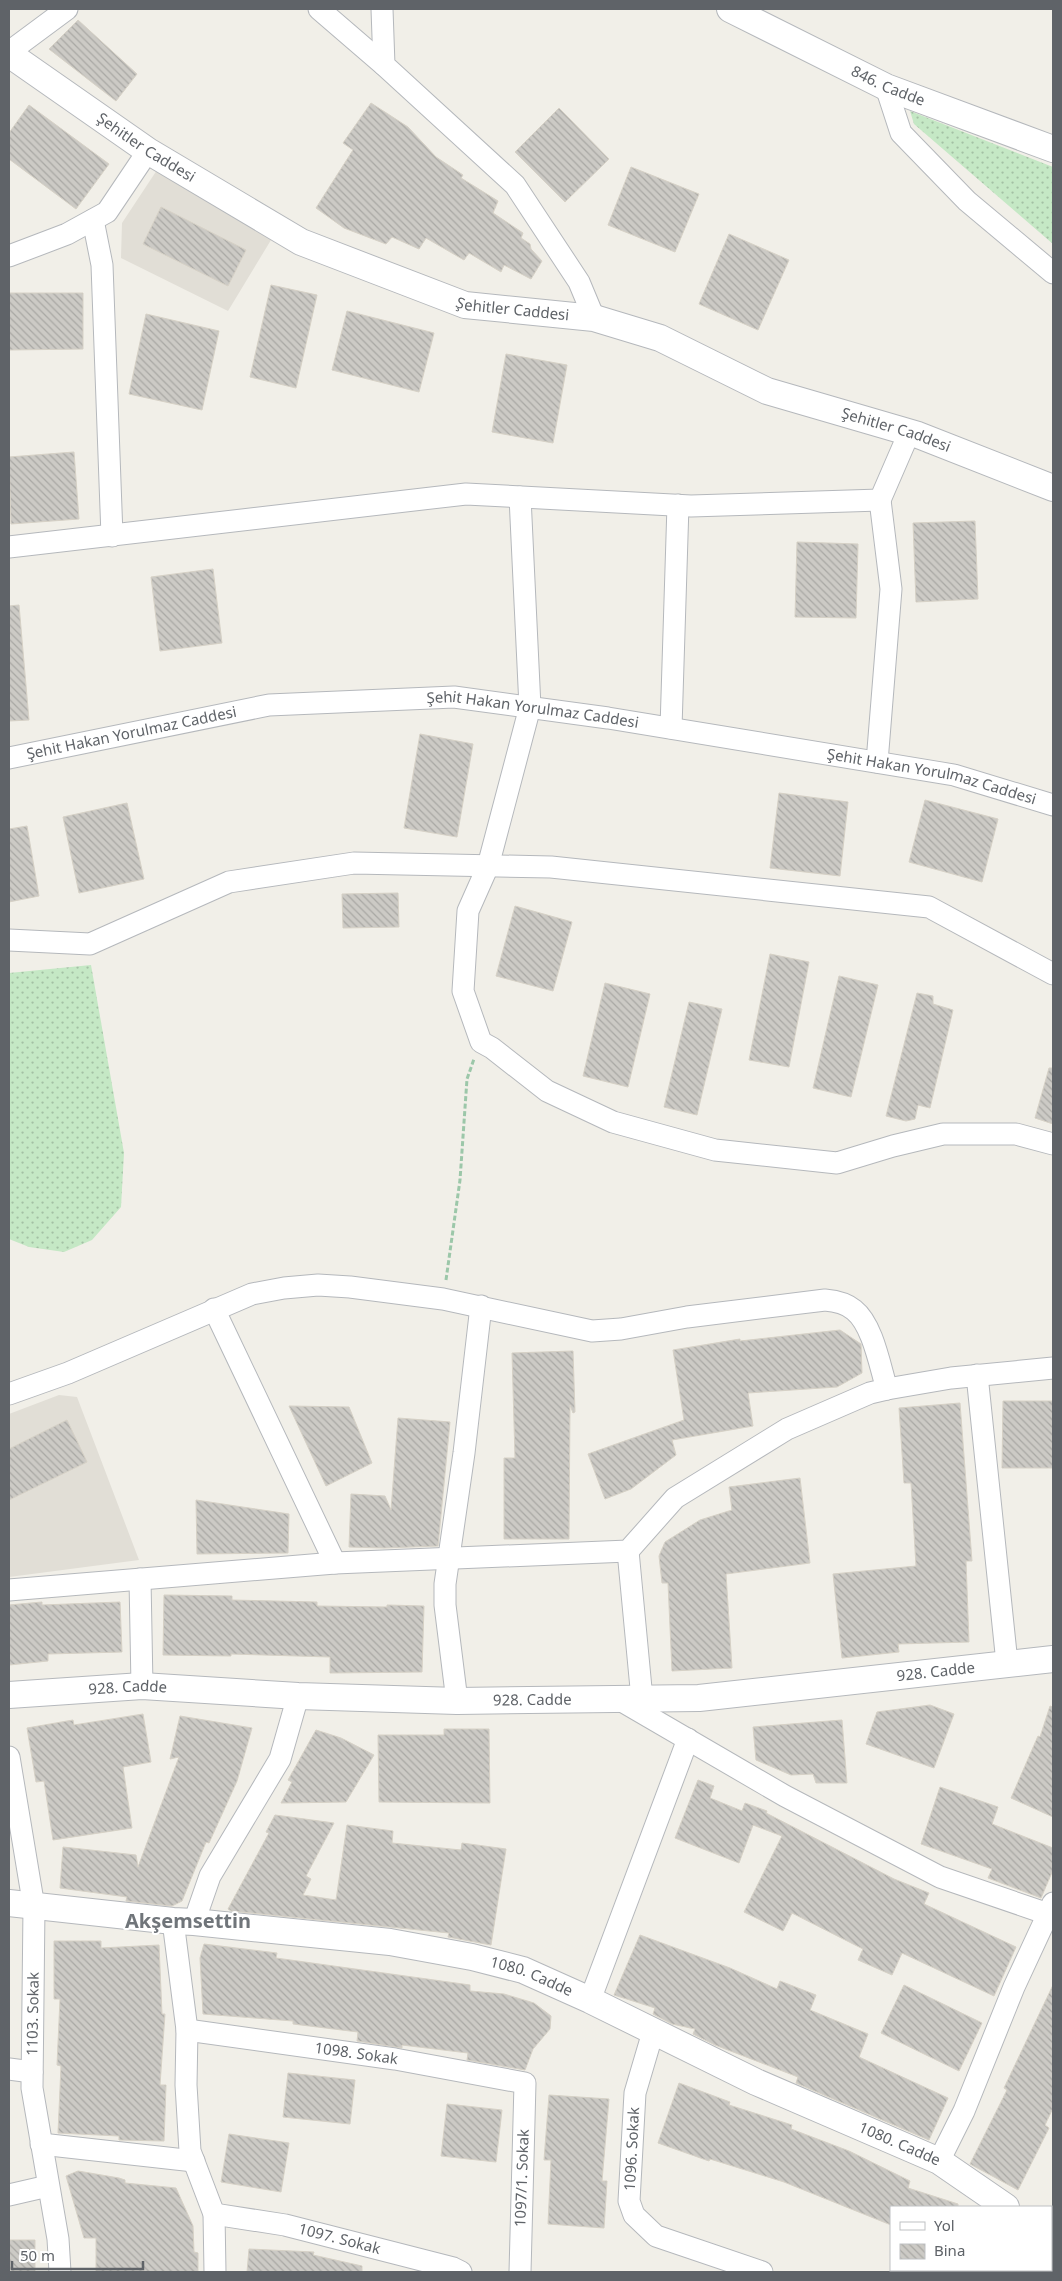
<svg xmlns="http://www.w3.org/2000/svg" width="1062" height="2281" viewBox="0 0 1062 2281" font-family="'Noto Sans',sans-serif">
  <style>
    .education { fill: #e1ded6 }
    .grass { fill: url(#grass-dots) }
    .building { fill: url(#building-back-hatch); stroke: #d6d1c6 }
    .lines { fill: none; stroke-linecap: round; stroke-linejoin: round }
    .minor-casing { stroke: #b5b8bc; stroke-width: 23 }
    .tertiary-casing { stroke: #b5b8bc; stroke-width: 28 }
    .path { stroke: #9cc7a9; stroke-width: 3; stroke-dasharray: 5 2.5; stroke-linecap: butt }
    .minor { stroke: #fff; stroke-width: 21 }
    .tertiary { stroke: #fff; stroke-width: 26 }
    .labels { text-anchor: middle; stroke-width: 4; stroke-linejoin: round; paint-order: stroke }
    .street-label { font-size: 15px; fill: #5f6368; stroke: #fff }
    .district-label { font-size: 20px; font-weight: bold; fill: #70757a; stroke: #fff }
  </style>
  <defs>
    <pattern id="grass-dots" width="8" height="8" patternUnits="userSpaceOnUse" patternTransform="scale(1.25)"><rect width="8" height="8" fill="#c5e8c5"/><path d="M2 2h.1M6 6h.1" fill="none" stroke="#a3c0a4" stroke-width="1.8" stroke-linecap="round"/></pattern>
    <pattern id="building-back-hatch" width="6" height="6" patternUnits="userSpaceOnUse" patternTransform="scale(1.25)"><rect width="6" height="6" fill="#cccac5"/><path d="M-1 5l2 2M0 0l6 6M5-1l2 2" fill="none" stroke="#a9a8a4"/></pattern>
  </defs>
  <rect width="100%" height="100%" fill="#f1efe8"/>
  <path class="education" d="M 157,170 L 271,240 L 228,311 L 121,258 L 122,223 Z
    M 59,1395 L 77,1397 L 139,1560 L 9,1577 L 9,1414 Z"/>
  <path class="grass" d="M 910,111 L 1053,167 L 1053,244 L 914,124 Z
    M 91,965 L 124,1153 L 121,1207 L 92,1240 L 64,1252 L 29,1247 L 9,1239 L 9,973 Z"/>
  <path class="building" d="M 78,20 L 137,74 L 116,101 L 49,49 Z
    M 371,103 L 408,127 L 436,157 L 463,175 L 461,178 L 498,201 L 493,213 L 523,233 L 521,238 L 530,244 L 531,249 L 542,261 L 531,279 L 504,265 L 501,272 L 469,253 L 464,260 L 426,238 L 419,249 L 392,237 L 386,244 L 344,228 L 316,208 L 353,150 L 343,143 Z
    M 29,105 L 109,164 L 76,209 L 9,159 L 9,133 Z
    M 559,108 L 609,159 L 565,202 L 515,152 Z
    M 631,167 L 699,194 L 675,252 L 608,225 Z
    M 161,207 L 246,250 L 228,286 L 143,244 Z
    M 729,234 L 789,260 L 758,330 L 699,304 Z
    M 271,285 L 317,295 L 296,388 L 250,377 Z
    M 9,293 L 83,293 L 83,349 L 9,350 Z
    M 347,311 L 434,333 L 419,392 L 332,370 Z
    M 146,314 L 219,331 L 202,410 L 129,394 Z
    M 506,354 L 567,365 L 553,443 L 492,432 Z
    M 74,452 L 79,519 L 11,524 L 9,457 Z
    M 975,521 L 978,599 L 916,602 L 913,523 Z
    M 797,542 L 858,544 L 856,618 L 795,617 Z
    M 213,569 L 222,643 L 160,651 L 151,577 Z
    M 19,605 L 29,720 L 9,721 L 9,606 Z
    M 420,734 L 473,744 L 457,837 L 404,828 Z
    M 779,793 L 848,802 L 840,876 L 770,868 Z
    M 925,800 L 998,819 L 982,882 L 909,862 Z
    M 127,803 L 144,879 L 79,893 L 63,817 Z
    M 27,826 L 39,896 L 9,902 L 9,829 Z
    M 398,893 L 399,927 L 343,928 L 342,894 Z
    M 515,906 L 572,922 L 553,991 L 496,976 Z
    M 770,954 L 809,962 L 789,1067 L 749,1060 Z
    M 839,976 L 878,985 L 851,1097 L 813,1088 Z
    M 605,983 L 650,994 L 628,1087 L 583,1076 Z
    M 917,993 L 933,996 L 933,1004 L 953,1010 L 930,1108 L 918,1105 L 915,1119 L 906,1121 L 886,1116 Z
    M 689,1002 L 722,1009 L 697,1115 L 664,1107 Z
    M 1049,1068 L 1053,1068 L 1053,1124 L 1035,1118 Z
    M 840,1330 L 861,1344 L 862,1373 L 837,1387 L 748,1393 L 753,1426 L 672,1440 L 676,1455 L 631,1489 L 605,1499 L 588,1454 L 684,1420 L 673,1350 L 740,1339 L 740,1341 Z
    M 573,1351 L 575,1412 L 573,1413 L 570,1405 L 569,1539 L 504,1539 L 504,1458 L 515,1458 L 512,1353 Z
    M 1003,1401 L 1053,1401 L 1053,1468 L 1002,1468 Z
    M 960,1403 L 972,1561 L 966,1561 L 969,1642 L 898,1644 L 899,1652 L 842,1658 L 833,1574 L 916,1566 L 911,1483 L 904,1483 L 899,1408 Z
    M 289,1406 L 349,1407 L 372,1463 L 326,1486 Z
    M 398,1418 L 450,1422 L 438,1546 L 384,1548 L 349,1547 L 351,1494 L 385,1496 L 391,1510 Z
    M 67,1420 L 87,1462 L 9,1500 L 9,1449 Z
    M 800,1478 L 810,1563 L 726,1574 L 732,1668 L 672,1671 L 668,1583 L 662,1583 L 659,1556 L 665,1542 L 700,1520 L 732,1510 L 729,1487 Z
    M 196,1500 L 289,1514 L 288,1553 L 197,1554 Z
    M 164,1595 L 232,1596 L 232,1600 L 317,1602 L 317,1606 L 387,1607 L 387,1605 L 424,1606 L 422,1672 L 330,1673 L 330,1657 L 231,1654 L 231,1656 L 163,1655 Z
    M 42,1602 L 42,1605 L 120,1602 L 122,1652 L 48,1654 L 48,1661 L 9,1665 L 9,1605 Z
    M 930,1705 L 954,1714 L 934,1768 L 866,1744 L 877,1712 Z
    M 1050,1706 L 1053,1707 L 1053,1817 L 1011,1798 L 1038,1736 L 1040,1737 Z
    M 143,1714 L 151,1762 L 123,1767 L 132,1828 L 53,1840 L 44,1781 L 36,1782 L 27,1728 L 73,1720 L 74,1725 Z
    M 180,1716 L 252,1728 L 237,1781 L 209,1843 L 206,1842 L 182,1901 L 172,1906 L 126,1901 L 127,1897 L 60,1888 L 63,1847 L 136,1855 L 138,1867 L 179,1757 L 170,1759 Z
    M 842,1720 L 847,1783 L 816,1783 L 813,1774 L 791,1775 L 756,1760 L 753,1727 Z
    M 444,1729 L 489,1729 L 490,1803 L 379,1802 L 378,1735 L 444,1735 Z
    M 316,1730 L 341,1738 L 374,1755 L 346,1802 L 281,1803 L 292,1782 L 288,1780 Z
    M 698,1780 L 714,1786 L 710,1798 L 742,1811 L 745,1803 L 767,1811 L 766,1813 L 894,1879 L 929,1893 L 924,1904 L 1016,1947 L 994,1996 L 902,1953 L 892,1975 L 858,1960 L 863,1949 L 792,1913 L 783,1931 L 744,1912 L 782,1836 L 753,1825 L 739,1863 L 675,1838 Z
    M 940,1787 L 998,1807 L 992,1824 L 1053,1848 L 1053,1870 L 1041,1898 L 988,1878 L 992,1869 L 921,1844 Z
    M 275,1815 L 334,1823 L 306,1876 L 311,1879 L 303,1895 L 336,1900 L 347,1825 L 393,1831 L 392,1843 L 461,1850 L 462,1843 L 506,1849 L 491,1945 L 448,1937 L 449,1933 L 231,1911 L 228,1909 L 269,1833 L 266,1832 Z
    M 640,1935 L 730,1968 L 777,1989 L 780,1981 L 816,1995 L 810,2010 L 868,2034 L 859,2057 L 948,2098 L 929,2140 L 796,2083 L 798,2077 L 715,2045 L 693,2034 L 695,2029 L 672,2024 L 653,2014 L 655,2008 L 614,1995 Z
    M 54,1941 L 101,1941 L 101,1948 L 159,1945 L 162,2014 L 165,2014 L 160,2085 L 166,2085 L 164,2141 L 119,2140 L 119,2136 L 58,2133 L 61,2066 L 57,2065 L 60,1999 L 54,1999 Z
    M 204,1944 L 277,1953 L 276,1958 L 470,1985 L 470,1991 L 504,1994 L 534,2003 L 551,2016 L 550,2029 L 533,2049 L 525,2070 L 467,2060 L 468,2053 L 402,2045 L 402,2048 L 357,2041 L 358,2032 L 293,2024 L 293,2021 L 203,2014 L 200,1958 Z
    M 904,1985 L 982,2023 L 959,2071 L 881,2033 Z
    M 1053,1985 L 1053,2108 L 1045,2125 L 1049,2128 L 1018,2190 L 970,2164 L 1007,2090 L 1004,2088 Z
    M 288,2073 L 355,2080 L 350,2124 L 283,2117 Z
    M 679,2083 L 730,2102 L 729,2105 L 792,2125 L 791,2129 L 849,2151 L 910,2181 L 908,2188 L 958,2204 L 958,2207 L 891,2207 L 891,2225 L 784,2182 L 710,2159 L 709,2161 L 658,2143 Z
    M 549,2095 L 609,2099 L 602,2181 L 607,2181 L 604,2228 L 548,2224 L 551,2160 L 544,2160 Z
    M 447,2104 L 502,2110 L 496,2162 L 441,2156 Z
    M 229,2134 L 289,2143 L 281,2192 L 221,2182 Z
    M 78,2171 L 119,2178 L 125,2180 L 125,2183 L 176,2188 L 193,2226 L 194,2252 L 198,2253 L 198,2272 L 96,2272 L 96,2238 L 84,2238 L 66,2176 Z
    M 9,2240 L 35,2240 L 35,2272 L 9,2272 Z
    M 249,2249 L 314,2252 L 313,2255 L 362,2266 L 362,2272 L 247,2272 Z"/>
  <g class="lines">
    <defs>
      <g id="minor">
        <path d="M 319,9 L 384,65"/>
        <path d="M 382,9 L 384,65 L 515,185 L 579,282 L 594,318"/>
        <path d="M 9,52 L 67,9"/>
        <path d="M 886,87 L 901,133 L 967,201 L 1053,273"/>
        <path d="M 93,220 L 102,265 L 112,536"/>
        <path d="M 9,256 L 67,234 L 107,212 L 148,151"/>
        <path d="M 520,497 L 530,707 L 488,866 L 468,911 L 463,991 L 481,1042 L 492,1048 L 547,1091 L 613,1122 L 715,1150 L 837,1163 L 893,1146 L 943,1134 L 1016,1134 L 1053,1144"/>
        <path d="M 9,547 L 466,494 L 691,506 L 880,500 L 909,433"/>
        <path d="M 671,728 L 678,505"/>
        <path id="s1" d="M 9,758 L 269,705 L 454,697 L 608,718 L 954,775 L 1053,805"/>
        <path d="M 877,762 L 891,589 L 880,500"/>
        <path d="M 9,940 L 90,944 L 229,882 L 354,863 L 551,867 L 929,907 L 1053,974"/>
        <path d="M 214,1309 L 335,1563"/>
        <path d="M 977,1375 L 1007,1663"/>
        <path d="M 9,1394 L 68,1373 L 252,1294 L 284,1288 L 318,1285 L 350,1287 L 443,1299 L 592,1331 L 621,1329 L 687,1317 L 825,1300 C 836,1301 846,1303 854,1310 C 873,1325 880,1367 887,1389"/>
        <path d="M 628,1551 L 642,1699"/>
        <path d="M 140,1579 L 142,1686"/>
        <path d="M 9,1590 L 335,1563 L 628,1551 L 675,1498 L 787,1429 L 870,1393 L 887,1389 L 951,1378 L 1053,1368"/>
        <path d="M 620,1700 L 785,1796 L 940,1877 L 1048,1914 L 1053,1919"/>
        <path d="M 457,1701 L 445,1605 L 445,1584 L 464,1453 L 481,1306"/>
        <path d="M 9,1757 L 34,1907 L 32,2088 L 58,2239 L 60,2272"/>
        <path d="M 173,1921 L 187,2030 L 186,2085 L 190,2151 L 214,2214 L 215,2272"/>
        <path d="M 194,1922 L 210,1876 L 280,1759 L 298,1696"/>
        <path d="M 590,2000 L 688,1739"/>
        <path id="s2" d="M 187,2030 L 395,2059 L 525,2083 L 520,2272"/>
        <path d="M 653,2032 L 635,2093 L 629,2201 L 634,2215 L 656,2236 L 762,2272"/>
        <path d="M 9,2069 L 32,2072"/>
        <path d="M 41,2144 L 194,2161"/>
        <path d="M 939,2161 L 964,2111 L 1014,1987 L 1053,1903"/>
        <path d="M 9,2195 L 48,2186"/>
        <path id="s3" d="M 214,2214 L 285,2225 L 453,2268 L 461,2272"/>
      </g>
      <g id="tertiary">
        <path id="s4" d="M 730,9 L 886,87 L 1053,149"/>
        <path id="s5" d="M 9,54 L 148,151 L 301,242 L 465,305 L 594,318 L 660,338 L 767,391 L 918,435 L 1053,488"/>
        <path id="s6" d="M 9,1695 L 142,1686 L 298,1696 L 457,1701 L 699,1698 L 1053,1659"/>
        <path id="s7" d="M 9,1903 L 173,1921 L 194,1922 L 390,1942 L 472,1957 L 523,1970 L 590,2000 L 756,2082 L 939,2161 L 1006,2207"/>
        <path d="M 1051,2238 L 1053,2240"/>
      </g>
    </defs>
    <use href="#minor" class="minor-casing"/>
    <use href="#tertiary" class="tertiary-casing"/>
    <path class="path" d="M 446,1280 L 460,1180 L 467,1079 L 474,1059"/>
    <use href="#minor" class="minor"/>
    <use href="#tertiary" class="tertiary"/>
  </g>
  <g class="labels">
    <g class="street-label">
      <text dy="5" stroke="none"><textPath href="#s4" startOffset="176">846. Cadde</textPath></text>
      <text dy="5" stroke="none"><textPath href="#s5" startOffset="166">Şehitler Caddesi</textPath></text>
      <text dy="5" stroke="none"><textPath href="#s5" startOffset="571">Şehitler Caddesi</textPath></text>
      <text dy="5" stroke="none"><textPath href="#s5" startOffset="976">Şehitler Caddesi</textPath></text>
      <text dy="5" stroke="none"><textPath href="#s1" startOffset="530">Şehit Hakan Yorulmaz Caddesi</textPath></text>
      <text dy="5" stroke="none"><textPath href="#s1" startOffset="125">Şehit Hakan Yorulmaz Caddesi</textPath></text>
      <text dy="5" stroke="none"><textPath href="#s1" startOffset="935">Şehit Hakan Yorulmaz Caddesi</textPath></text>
      <text dy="5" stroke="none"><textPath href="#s6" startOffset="929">928. Cadde</textPath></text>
      <text dy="5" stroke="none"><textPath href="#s6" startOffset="119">928. Cadde</textPath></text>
      <text dy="5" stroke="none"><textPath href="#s6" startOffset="524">928. Cadde</textPath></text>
      <text dy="5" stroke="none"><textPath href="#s7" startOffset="529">1080. Cadde</textPath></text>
      <text transform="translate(33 2014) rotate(-89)" y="5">1103. Sokak</text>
      <text dy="5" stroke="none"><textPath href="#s2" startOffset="171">1098. Sokak</textPath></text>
      <text dy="5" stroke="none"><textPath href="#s7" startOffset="934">1080. Cadde</textPath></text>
      <text transform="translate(632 2149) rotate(-87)" y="5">1096. Sokak</text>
      <text transform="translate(522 2178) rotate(-88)" y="5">1097/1. Sokak</text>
      <text dy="5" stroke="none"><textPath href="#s3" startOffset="128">1097. Sokak</textPath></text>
    </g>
    <g class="district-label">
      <text x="188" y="1928">Akşemsettin</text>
    </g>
  </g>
  <rect width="1062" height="2281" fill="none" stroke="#5f6368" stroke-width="20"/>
  <rect x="890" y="2206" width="162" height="65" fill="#ffffff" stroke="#bfc1c3"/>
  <rect x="900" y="2222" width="25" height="8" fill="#ffffff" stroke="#bfc1c3"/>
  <text x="934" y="2231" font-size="15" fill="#5f6368">Yol</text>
  <rect x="900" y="2244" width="25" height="15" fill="url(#building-back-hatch)" stroke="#bfc1c3"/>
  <text x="934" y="2256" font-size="15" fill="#5f6368">Bina</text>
  <path d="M12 2261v8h131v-8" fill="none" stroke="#5f6368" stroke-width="2.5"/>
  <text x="20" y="2261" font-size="15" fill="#5f6368" stroke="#ffffff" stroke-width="4" paint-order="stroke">50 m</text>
</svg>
